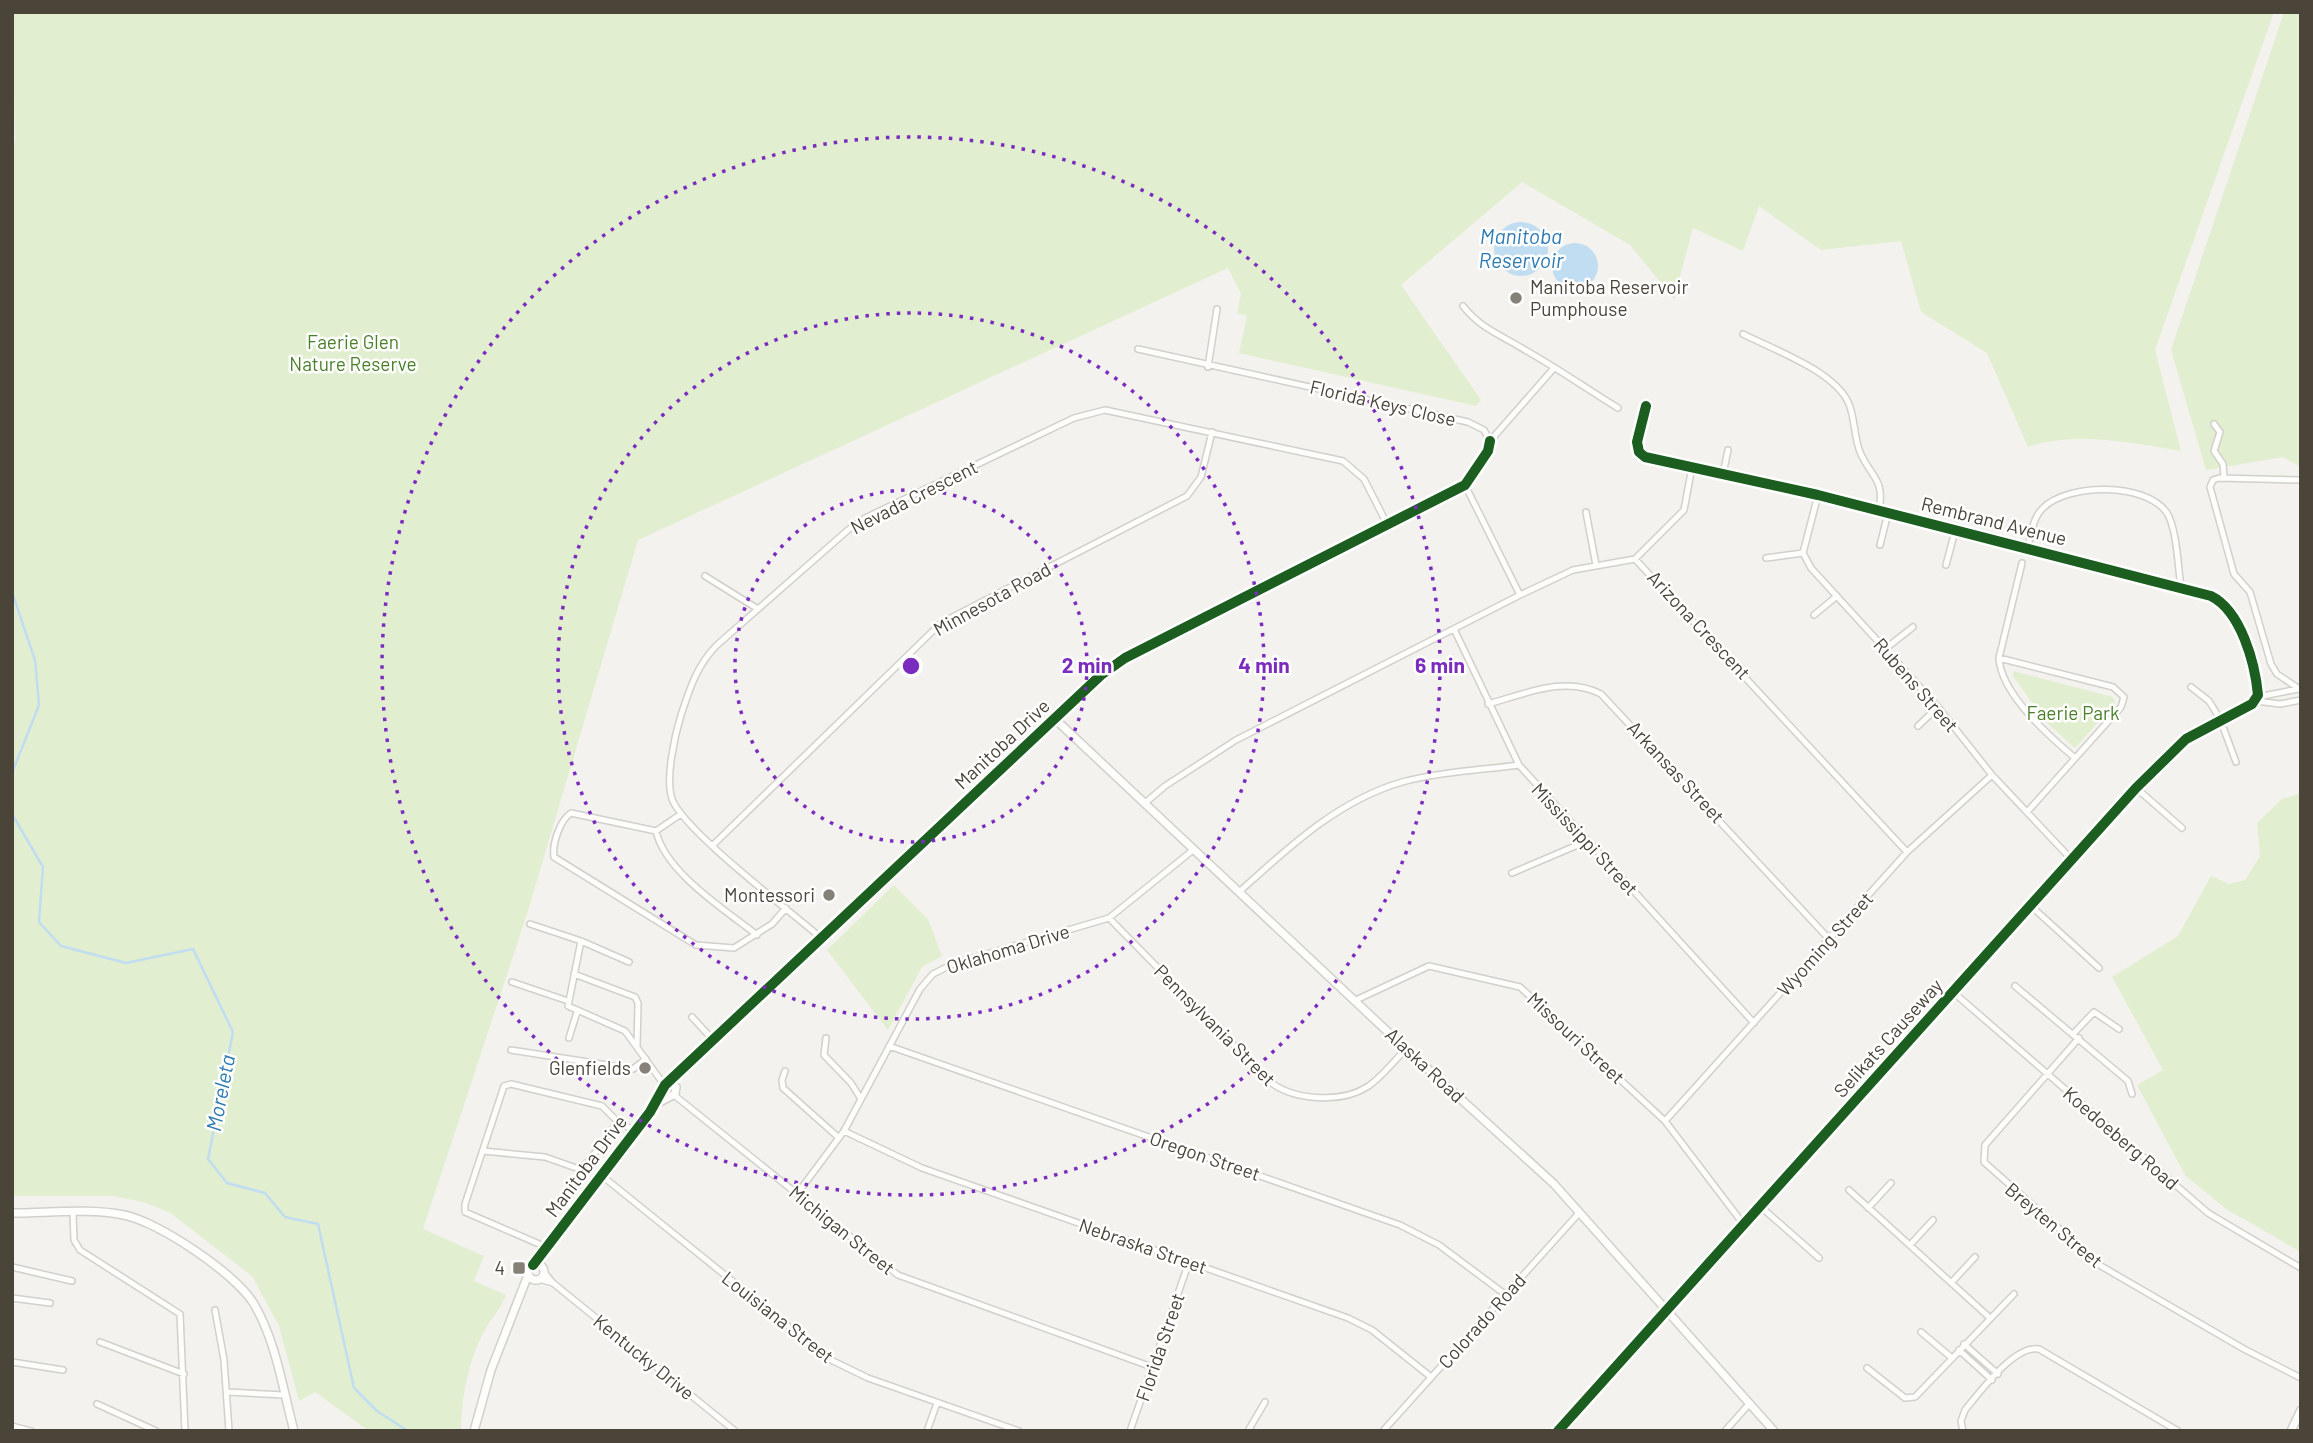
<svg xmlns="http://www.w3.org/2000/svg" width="2313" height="1443" viewBox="0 0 2313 1443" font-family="Barlow,sans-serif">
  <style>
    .green { fill: #e1eecf }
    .water { fill: #c0ddf1 }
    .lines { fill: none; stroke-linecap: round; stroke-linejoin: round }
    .stream { stroke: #c0ddf1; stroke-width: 2.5 }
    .minor-casing { stroke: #d2d0cb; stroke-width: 8 }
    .tertiary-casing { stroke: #d2d0cb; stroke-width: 10 }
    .minor { stroke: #fdfdfc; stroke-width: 5 }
    .tertiary { stroke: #fdfdfc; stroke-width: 7 }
    .cycleway-casing { stroke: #fff; stroke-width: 15 }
    .cycleway { stroke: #1b5e20; stroke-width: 10 }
    .ring { fill: none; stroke: #7b2cbf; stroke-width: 3.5; stroke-dasharray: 3.5 7 }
    .poi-dot { fill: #868178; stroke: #fff; stroke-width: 2.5 }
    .labels { text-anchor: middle; stroke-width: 5; stroke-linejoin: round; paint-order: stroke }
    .poi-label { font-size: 19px; fill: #4b4439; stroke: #fff; text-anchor: end }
    .park-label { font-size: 19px; fill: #4a7f2a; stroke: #fff }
    .street-label { font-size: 19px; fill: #4b4439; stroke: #fff }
    .water-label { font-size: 21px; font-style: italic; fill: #2e7ab2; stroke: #fff }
    .centre { fill: #7b2cbf; stroke: #fff; stroke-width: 3.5 }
    .ring-label { font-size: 21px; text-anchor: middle; font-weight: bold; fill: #7b2cbf; stroke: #fff; stroke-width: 5; stroke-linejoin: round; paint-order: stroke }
  </style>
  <rect width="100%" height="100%" fill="#f4f2ee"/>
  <path class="green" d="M 12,12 L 2274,12 L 2155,350 L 2181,451 C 2130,443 2079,431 2028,447 L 1987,353 L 1921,312 L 1901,241 L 1821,250 L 1759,206 L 1743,251 L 1693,228 L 1674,299 L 1630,245 L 1522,182 L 1401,285 L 1481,400 L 1476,406 L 1239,353 L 1247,316 L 1237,313 L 1241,294 L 1228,268 L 638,540 L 527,914 L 423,1229 L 484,1256 L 474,1281 L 506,1295 C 501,1308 493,1316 486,1328 C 469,1357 461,1398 461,1431 L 369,1431 L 315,1392 L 299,1401 L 279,1326 L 252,1276 L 169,1212 L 143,1202 L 113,1196 L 12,1196 L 12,143 L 15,141 Z
    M 2284,12 L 2301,12 L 2301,467 L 2283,457 L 2206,470 L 2171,350 Z
    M 2013,671 L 2113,697 L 2115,703 L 2075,748 L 2045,721 L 2013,676 Z
    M 2301,793 L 2301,1252 L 2226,1209 L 2185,1175 L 2137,1085 L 2163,1070 L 2112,977 L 2178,936 L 2211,876 L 2229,884 L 2245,880 L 2260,856 L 2257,823 L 2282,799 Z
    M 894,885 L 928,919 L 942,956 L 922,967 L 888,1030 L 827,950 Z"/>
  <path class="water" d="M1494 249a27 27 0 1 1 54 0a27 27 0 1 1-54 0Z
    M1552 266a23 23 0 1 1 46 0a23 23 0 1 1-46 0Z"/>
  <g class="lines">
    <path class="stream" d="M 12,592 L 35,660 L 39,705 L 12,773
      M 12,814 L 43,867 L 39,922 L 61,946 L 126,963 L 193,949 L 233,1032 L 208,1159 L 227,1183 L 265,1193 L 285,1217 L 318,1224 L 354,1388 L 377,1411 L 408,1431"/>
    <defs>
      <path id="minor" d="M 1463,306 C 1481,329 1501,335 1525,350 C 1557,368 1587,389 1618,408
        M 1743,334 C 1774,350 1835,371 1849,404 C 1855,419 1854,437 1860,452 C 1871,478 1885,478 1879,511
        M 1138,349 L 1468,422 L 1484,430 L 1490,441 L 1554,368
        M 1208,367 L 1217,309
        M 1646,406 L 1637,442 L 1639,452 L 1645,457 L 1818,495 L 2181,587 C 2194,591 2210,594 2222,602 C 2237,614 2264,687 2255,703 L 2192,735 L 2172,751 L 1953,992 L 2208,1213 L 2301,1268
        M 2214,424 L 2220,432 L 2214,451 L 2223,464 L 2224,478
        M 1723,474 L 1728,450
        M 2301,480 L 2219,478 L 2213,480 L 2210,487 L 2234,574 L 2250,592 L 2271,664 L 2277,674 L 2301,690
        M 1465,485 L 1520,595
        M 1818,495 L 1803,553 L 1811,568 L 1938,707 L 1992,775 L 2072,860
        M 1586,512 L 1596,565
        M 1880,545 L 1888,513
        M 2028,547 C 2031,535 2033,517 2043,508 C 2068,483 2146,482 2167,513 C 2177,529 2178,568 2181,587
        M 1766,558 L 1803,553
        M 1635,559 L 1684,510 L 1692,467
        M 2022,563 L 1999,658 C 2001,694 2049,736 2075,758
        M 1946,565 L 1955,531
        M 705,576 L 758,609
        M 1814,615 L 1837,596
        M 1454,629 L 1519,765 L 1754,1023
        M 1885,649 L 1913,627
        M 1999,658 L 2113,687 L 2124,697 L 2121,707 L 2027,812
        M 2191,687 L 2209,701 L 2220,719 L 2236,762
        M 2258,697 L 2298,689
        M 2256,701 L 2280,704 L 2301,700
        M 1488,704 C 1525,694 1565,675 1601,694 L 1829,939
        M 1918,726 L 1938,707
        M 2136,788 L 2182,828
        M 1145,803 L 1165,786 L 1236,740 L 1520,595 L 1573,570 L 1635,559 L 1907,852
        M 681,814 L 656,831 L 571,813 C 560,820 552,844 554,857 L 696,945 L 734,948 L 772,924 L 786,908
        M 656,831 C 665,872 725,910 757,935
        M 712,846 L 941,623 L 1187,496 L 1201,477 L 1212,432
        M 1512,873 L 1587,841
        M 1239,892 C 1288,848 1337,801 1402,782 C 1439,772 1481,770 1519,765
        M 2031,906 L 2099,968
        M 1109,918 L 1269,1081 C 1292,1100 1340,1104 1367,1087 C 1381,1078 1393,1062 1406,1049
        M 530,924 L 581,941 L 568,1006 L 625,1031 L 665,1086
        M 820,937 C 790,911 683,830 672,799 C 665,778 675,735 681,715 C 690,688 697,665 717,645 L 848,530 L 865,518 L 1074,418 L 1105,410 L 1343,461 L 1364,479 L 1387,524
        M 581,941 L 629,962
        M 574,974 L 635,997 L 638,1003 L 637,1047
        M 512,982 L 568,1001
        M 2015,986 L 2128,1081 L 2132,1094
        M 1356,1000 L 1429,966 L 1520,987 L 1665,1121 L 1744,1225
        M 692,1017 L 714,1041
        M 2073,1034 L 2094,1012 L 2119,1029
        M 569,1038 L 577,1012
        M 826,1038 L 824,1055 L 851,1083 L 861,1099
        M 2079,1038 L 1985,1145 L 1984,1162 L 2101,1266 L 2244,1349 L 2301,1378
        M 889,1046 L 1400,1225 L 1439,1245 L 1506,1295
        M 511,1050 L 633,1069 L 646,1059
        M 785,1071 L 782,1080 L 783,1088 L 839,1138
        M 674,1095 L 898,1275 L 1152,1367
        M 1665,1121 L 1907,852 L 1992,775
        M 844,1131 L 922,1168 L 1348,1318 L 1372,1330 L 1431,1377
        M 483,1151 L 545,1157 L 579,1169 L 588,1162 L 618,1122 L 635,1131
        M 601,1175 L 829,1359 L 868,1378 L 1019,1431
        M 1849,1190 L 1990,1318
        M 797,1194 L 844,1131 L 920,989 L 933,974 L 953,964 L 1109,918 L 1193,850
        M 1761,1207 L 1819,1258
        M 1868,1208 L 1891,1183
        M 73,1213 L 74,1240 L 80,1250 L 180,1314 L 185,1431
        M 1910,1245 L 1933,1220
        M 546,1247 L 465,1212 L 465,1204 L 504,1086 L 511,1084 L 602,1106 L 618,1122
        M 12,1267 L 72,1281
        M 544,1272 L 553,1283 L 735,1431
        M 539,1279 L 553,1283
        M 1951,1283 L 1975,1257
        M 12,1298 L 50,1303
        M 215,1310 L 224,1360 L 229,1431
        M 1921,1332 L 1952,1358
        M 100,1342 L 184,1374
        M 1964,1344 L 1998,1374
        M 1959,1350 L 1992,1380
        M 12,1362 L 63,1370
        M 1867,1368 L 1905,1398 L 1915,1397 L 2014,1294
        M 228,1392 L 284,1395
        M 97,1404 L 156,1431
        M 12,1426 L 31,1431
        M 927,1431 L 937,1403
        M 1130,1431 L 1189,1262
        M 1248,1431 L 1265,1402
        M 1383,1431 L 1580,1212
        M 1725,1431 L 1750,1403
        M 1963,1431 L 1961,1421 L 1965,1410 C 1980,1392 2015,1344 2039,1349 L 2178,1431"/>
      <path id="tertiary" d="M 1055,719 L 1406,1049 L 1554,1184 L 1774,1431
        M 658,1103 L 675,1094 L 676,1087
        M 12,1213 C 48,1213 89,1208 124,1215 C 159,1222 236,1274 254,1304 C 276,1341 283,1390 294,1431
        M528 1272a8 8 0 1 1 16 0a8 8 0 1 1-16 0Z
        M 533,1265 L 650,1112 L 665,1085 L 1101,675 L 1125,658 L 1465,485 L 1488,451 L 1490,441
        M 474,1431 L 491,1370 L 528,1275
        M 1558,1431 L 1953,992
        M 2291,1431 L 2301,1410"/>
    </defs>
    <use href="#minor" class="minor-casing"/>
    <use href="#tertiary" class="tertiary-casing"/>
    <use href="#minor" class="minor"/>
    <use href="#tertiary" class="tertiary"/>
    <defs>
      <path id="cycleway" d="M 533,1265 L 650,1112 L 665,1085 L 1101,675 L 1125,658 L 1465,485 L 1488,451 L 1490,441
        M 1558,1431 L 2136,788 L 2186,739 L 2252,704 L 2258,695 C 2255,663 2241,611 2211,596 L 1818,495 L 1645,457 L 1639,452 L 1637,442 L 1646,406"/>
    </defs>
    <use href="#cycleway" class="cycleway-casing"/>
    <use href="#cycleway" class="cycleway"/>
  </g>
  <g class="ring">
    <circle cx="911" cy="666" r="176"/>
    <circle cx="911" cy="666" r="353"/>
    <circle cx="911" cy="666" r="529"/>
  </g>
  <g class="poi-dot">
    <circle cx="1516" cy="298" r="7"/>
    <circle cx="829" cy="895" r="7"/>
    <circle cx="645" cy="1068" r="7"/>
    <rect x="512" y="1261" width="14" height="14" rx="3.5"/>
  </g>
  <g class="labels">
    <g class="poi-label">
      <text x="1530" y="294" text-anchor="start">Manitoba Reservoir<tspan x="1530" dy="22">Pumphouse</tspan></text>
      <text x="815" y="902">Montessori</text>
      <text x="631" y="1075">Glenfields</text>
      <text x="505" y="1275">4</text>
    </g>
    <g class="park-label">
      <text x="353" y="349">Faerie Glen<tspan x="353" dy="22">Nature Reserve</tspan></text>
      <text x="2073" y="720">Faerie Park</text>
    </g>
    <g class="street-label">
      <text transform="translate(1383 403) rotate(13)" y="7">Florida Keys Close</text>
      <text transform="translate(914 497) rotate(-27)" y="7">Nevada Crescent</text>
      <text transform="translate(1994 521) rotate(14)" y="7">Rembrand Avenue</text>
      <text transform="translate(992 599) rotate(-29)" y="7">Minnesota Road</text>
      <text transform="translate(1699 625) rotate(47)" y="7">Arizona Crescent</text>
      <text transform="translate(1916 685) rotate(49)" y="7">Rubens Street</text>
      <text transform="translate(1002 744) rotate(-43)" y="7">Manitoba Drive</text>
      <text transform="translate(1676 772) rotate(47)" y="7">Arkansas Street</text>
      <text transform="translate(1585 839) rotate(47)" y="7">Mississippi Street</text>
      <text transform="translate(1825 944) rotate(-48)" y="7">Wyoming Street</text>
      <text transform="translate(1008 949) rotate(-17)" y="7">Oklahoma Drive</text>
      <text transform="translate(1215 1025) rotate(45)" y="7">Pennsylvania Street</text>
      <text transform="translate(1576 1038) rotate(43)" y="7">Missouri Street</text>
      <text transform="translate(1888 1038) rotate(-48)" y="7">Selikats Causeway</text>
      <text transform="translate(1425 1065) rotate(43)" y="7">Alaska Road</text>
      <text transform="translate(2121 1138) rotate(41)" y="7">Koedoeberg Road</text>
      <text transform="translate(1205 1156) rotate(19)" y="7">Oregon Street</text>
      <text transform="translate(586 1166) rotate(-53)" y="7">Manitoba Drive</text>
      <text transform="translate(2054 1225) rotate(40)" y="7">Breyten Street</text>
      <text transform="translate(842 1230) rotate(39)" y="7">Michigan Street</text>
      <text transform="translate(1143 1246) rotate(19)" y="7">Nebraska Street</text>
      <text transform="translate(778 1317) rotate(38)" y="7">Louisiana Street</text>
      <text transform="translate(1482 1321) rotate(-48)" y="7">Colorado Road</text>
      <text transform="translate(1160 1347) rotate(-71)" y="7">Florida Street</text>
      <text transform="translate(644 1357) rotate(39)" y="7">Kentucky Drive</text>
    </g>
    <g class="water-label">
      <text x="1521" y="244">Manitoba<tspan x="1521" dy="24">Reservoir</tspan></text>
      <text transform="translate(221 1093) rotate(-79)" y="7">Moreleta</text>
    </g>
  </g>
  <circle cx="911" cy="666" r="10" class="centre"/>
  <g class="ring-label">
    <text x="1087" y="673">2 min</text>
    <text x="1264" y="673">4 min</text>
    <text x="1440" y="673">6 min</text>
  </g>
  <rect width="2313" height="1443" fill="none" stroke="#4b4439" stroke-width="28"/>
</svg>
